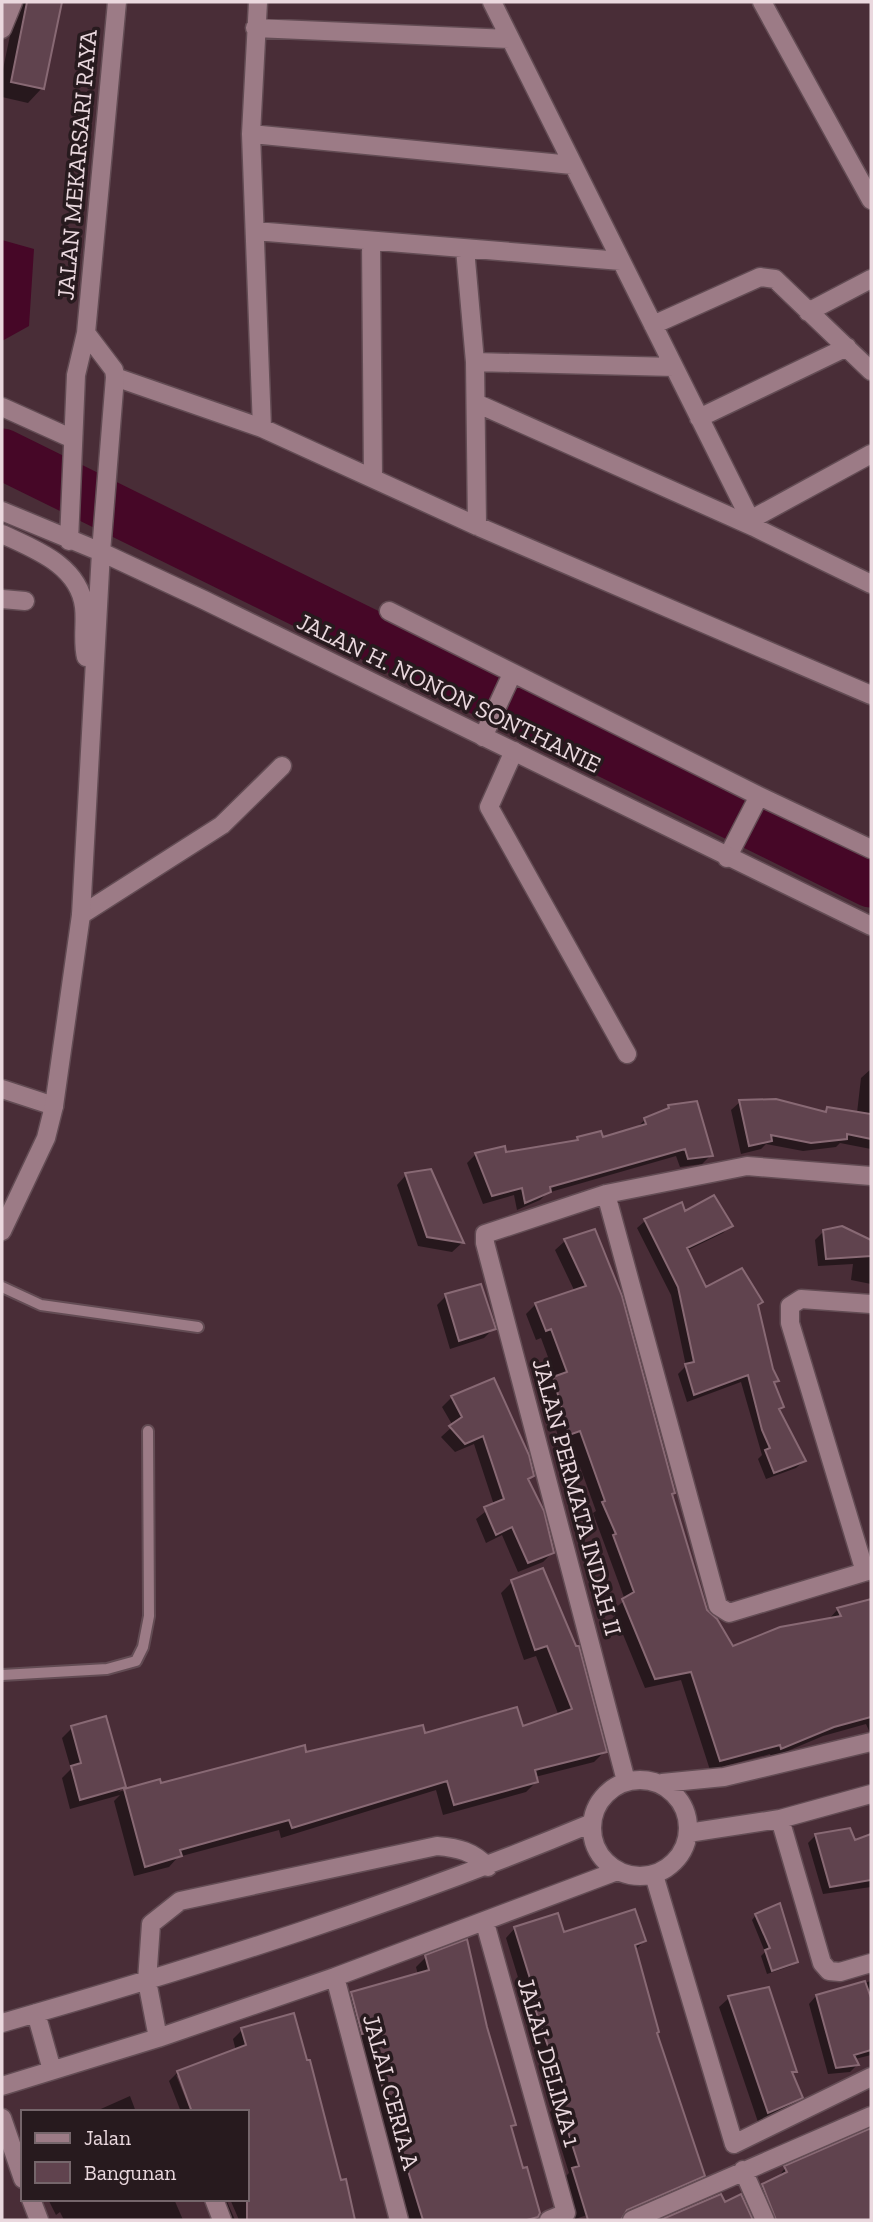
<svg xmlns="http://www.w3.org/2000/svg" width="873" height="2222" viewBox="0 0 873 2222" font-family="'Zilla Slab',serif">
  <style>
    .water { fill: #460727 }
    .shadow { fill: #0007 }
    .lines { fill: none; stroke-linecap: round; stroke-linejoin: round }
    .river { stroke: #460727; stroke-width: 51 }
    .building { fill: #60434e; stroke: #886974; stroke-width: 2 }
    .service-casing { stroke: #634c54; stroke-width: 14 }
    .minor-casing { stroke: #634c54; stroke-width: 21 }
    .tertiary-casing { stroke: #634c54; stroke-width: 21 }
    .service { stroke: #9c7b86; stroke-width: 10 }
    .minor { stroke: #9c7b86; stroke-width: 18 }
    .tertiary { stroke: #9c7b86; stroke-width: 18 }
    .labels { text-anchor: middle; stroke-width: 7; stroke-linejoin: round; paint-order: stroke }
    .street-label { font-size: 24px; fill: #ead8de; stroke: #271a1e }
  </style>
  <rect width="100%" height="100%" fill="#492d37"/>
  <path class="water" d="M 2,240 L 34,249 L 29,326 L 2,341 Z
    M 2,433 L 58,460 L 56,501 L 2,475 Z"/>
  <path class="shadow" d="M 17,2 L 61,2 L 42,88 L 28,103 L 2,97 L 2,74 Z
    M 871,1069 L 871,1149 L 840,1143 L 836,1147 L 803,1151 L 766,1144 L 761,1149 L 741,1154 L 731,1110 L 740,1102 L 823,1113 L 827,1109 L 857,1113 L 861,1078 Z
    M 669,1107 L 711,1155 L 702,1164 L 680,1167 L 676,1156 L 547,1193 L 540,1200 L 517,1210 L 514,1195 L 483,1204 L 467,1163 L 476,1154 L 505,1154 L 574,1143 L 578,1139 L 602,1139 L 636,1128 L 645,1120 L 663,1113 Z
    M 430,1171 L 462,1243 L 452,1252 L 418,1246 L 397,1185 L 406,1175 Z
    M 681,1204 L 684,1213 L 731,1225 L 723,1233 L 686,1251 L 706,1289 L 757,1306 L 772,1370 L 777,1380 L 773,1384 L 782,1407 L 778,1411 L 804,1461 L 796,1468 L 766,1479 L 758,1459 L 762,1455 L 741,1382 L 687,1402 L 678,1374 L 686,1366 L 671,1295 L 637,1228 L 645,1221 Z
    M 594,1231 L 705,1610 L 732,1648 L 829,1619 L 838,1609 L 871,1600 L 871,1735 L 866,1724 L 823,1736 L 771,1758 L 770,1754 L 710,1770 L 681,1680 L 645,1688 L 613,1610 L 625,1600 L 593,1513 L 596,1511 L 570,1439 L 560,1443 L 544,1388 L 555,1376 L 541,1338 L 536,1340 L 526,1314 L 535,1305 L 575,1292 L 555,1250 L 565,1241 Z
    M 823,1232 L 871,1241 L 871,1284 L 851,1280 L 853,1264 L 818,1266 L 815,1240 Z
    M 446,1296 L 494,1328 L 484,1338 L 450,1349 L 437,1305 Z
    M 452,1397 L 532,1476 L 527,1481 L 553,1552 L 543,1562 L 518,1572 L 502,1535 L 486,1543 L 476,1519 L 494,1505 L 474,1444 L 455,1452 L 441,1437 L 453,1426 L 442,1407 Z
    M 512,1582 L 605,1751 L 594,1762 L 535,1777 L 536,1782 L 526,1792 L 443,1815 L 436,1790 L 281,1838 L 279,1830 L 178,1857 L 169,1867 L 134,1876 L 114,1801 L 120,1795 L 70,1809 L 62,1778 L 71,1769 L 62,1738 L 72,1728 L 124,1787 L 118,1792 L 159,1781 L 160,1785 L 305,1754 L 424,1735 L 521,1729 L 559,1716 L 536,1656 L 524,1660 L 501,1593 Z
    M 816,1835 L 854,1842 L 871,1836 L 871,1887 L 823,1894 L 808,1843 Z
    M 756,1915 L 796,1962 L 791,1966 L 767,1974 L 761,1956 L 765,1952 L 752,1920 Z
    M 515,1928 L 644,1941 L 635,1950 L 655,2034 L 703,2175 L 693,2185 L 617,2218 L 612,2207 L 575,2219 L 563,2179 L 569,2173 L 550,2112 L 556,2105 L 525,2014 L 528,2010 L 506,1938 Z
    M 426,1957 L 485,2028 L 514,2124 L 510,2128 L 537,2216 L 533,2220 L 409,2220 L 357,2041 L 342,2004 L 352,1994 L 418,1975 L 416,1967 Z
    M 871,1981 L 871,2055 L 855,2059 L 857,2065 L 850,2072 L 828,2074 L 809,2004 L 816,1996 Z
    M 729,1998 L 795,2071 L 791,2075 L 801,2097 L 791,2107 L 758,2122 L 719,2007 Z
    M 242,2030 L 340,2182 L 353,2220 L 239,2220 L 230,2199 L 247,2199 L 247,2112 L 176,2075 L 191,2112 L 181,2112 L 169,2081 L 178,2072 L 236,2051 L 233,2039 Z
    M 130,2096 L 136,2112 L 94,2112 Z
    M 871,2130 L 871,2220 L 765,2220 L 754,2195 L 763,2186 L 777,2179 L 785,2168 Z
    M 48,2199 L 174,2199 L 183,2220 L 64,2220 L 60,2212 L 56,2215 Z
    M 216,2199 L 226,2199 L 235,2220 L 225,2220 Z"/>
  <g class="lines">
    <path class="river" d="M 2,454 L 871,882"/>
  </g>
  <path class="building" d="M 27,2 L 62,2 L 44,89 L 11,82 Z
    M 776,1099 L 826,1112 L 827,1107 L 871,1114 L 871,1139 L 847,1134 L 847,1139 L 811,1143 L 771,1135 L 772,1141 L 749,1146 L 739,1100 Z
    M 697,1101 L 713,1156 L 688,1159 L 685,1149 L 550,1187 L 551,1192 L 525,1203 L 522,1188 L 492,1196 L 475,1153 L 505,1146 L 506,1152 L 578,1140 L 577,1137 L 601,1131 L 603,1137 L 646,1124 L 644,1118 L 669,1108 L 668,1105 Z
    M 431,1169 L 450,1212 L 464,1243 L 427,1237 L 405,1173 Z
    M 714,1195 L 733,1226 L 687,1248 L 706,1287 L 742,1268 L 763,1302 L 758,1305 L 773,1369 L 779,1381 L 774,1382 L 784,1407 L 779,1409 L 806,1461 L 774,1473 L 765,1450 L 770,1448 L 762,1430 L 748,1375 L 694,1395 L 685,1364 L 694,1362 L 678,1287 L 644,1219 L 682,1202 L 685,1211 Z
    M 842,1226 L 871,1240 L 871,1256 L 826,1259 L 823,1230 Z
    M 595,1229 L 622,1296 L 675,1493 L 672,1494 L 707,1610 L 717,1619 L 733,1646 L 780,1627 L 841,1616 L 837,1608 L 871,1599 L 871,1717 L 834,1727 L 781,1749 L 780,1745 L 720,1761 L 691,1672 L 655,1679 L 622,1599 L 634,1592 L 613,1535 L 616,1534 L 602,1502 L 605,1501 L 580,1431 L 569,1435 L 553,1377 L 567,1372 L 551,1329 L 546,1331 L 535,1303 L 586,1286 L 564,1239 Z
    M 481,1284 L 496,1329 L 459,1341 L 445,1294 Z
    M 494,1378 L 529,1455 L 534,1476 L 528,1479 L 544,1511 L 554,1553 L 528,1563 L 512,1527 L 496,1535 L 484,1507 L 504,1499 L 483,1436 L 465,1444 L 449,1426 L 462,1417 L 451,1396 Z
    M 543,1568 L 576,1646 L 579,1646 L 607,1752 L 535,1770 L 538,1782 L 454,1805 L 447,1781 L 292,1828 L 289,1820 L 180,1850 L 182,1856 L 145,1867 L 124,1789 L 160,1779 L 161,1783 L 305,1745 L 306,1752 L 423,1725 L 425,1733 L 517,1707 L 523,1726 L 572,1709 L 547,1646 L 535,1650 L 511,1580 Z
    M 106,1716 L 126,1787 L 80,1800 L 71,1766 L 81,1763 L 71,1726 Z
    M 850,1828 L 855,1840 L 871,1834 L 871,1880 L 830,1887 L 815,1834 Z
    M 780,1903 L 798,1962 L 772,1971 L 765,1950 L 770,1948 L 755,1914 Z
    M 635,1909 L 646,1941 L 635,1945 L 659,2032 L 657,2033 L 705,2176 L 627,2210 L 621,2220 L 588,2220 L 572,2168 L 579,2166 L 558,2100 L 566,2098 L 533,2003 L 537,2001 L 514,1927 L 558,1913 L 564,1932 Z
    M 467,1939 L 487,2027 L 516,2125 L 511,2126 L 523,2168 L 527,2167 L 540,2213 L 538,2217 L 527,2220 L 423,2220 L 366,2033 L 362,2034 L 351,1992 L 429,1970 L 425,1955 Z
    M 865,1981 L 871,1998 L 871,2050 L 854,2055 L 859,2065 L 836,2068 L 816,1995 Z
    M 769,1987 L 797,2072 L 792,2072 L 803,2098 L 768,2113 L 728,1996 Z
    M 294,2013 L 307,2060 L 310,2060 L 341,2180 L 346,2179 L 355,2220 L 247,2220 L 247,2112 L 192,2112 L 177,2071 L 246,2045 L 241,2028 Z
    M 871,2128 L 871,2220 L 776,2220 L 762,2184 L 787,2172 L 784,2166 Z
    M 721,2194 L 725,2202 L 741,2194 L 753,2220 L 660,2220 Z"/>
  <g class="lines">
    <defs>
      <path id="service" d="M 2,1287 L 41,1305 L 198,1327
        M 2,1675 L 107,1669 L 136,1661 L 143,1647 L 149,1616 L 148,1431"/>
      <path id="minor" d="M 258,2 L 251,134 L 262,428
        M 492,2 L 754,527
        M 762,2 L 871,200
        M 255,28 L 509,39
        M 2,29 L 13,2
        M 251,134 L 572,165
        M 255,231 L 621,261
        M 371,241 L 373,478
        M 465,249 L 475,362 L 477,526
        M 808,312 L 871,279
        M 653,325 L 760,277 L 775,279 L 871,371
        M 475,362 L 674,367
        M 115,377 L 262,428 L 477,526 L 871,695
        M 476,403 L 754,527 L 871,584
        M 699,418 L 847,347
        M 750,520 L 871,454
        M 2,599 L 25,601
        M 389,611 L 759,796 L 871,849
        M 483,737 L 512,674
        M 514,751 L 489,807 L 627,1054
        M 727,858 L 759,796
        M 81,915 L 222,825 L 282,766
        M 2,1089 L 54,1106
        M 606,1194 L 718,1606 L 729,1613 L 871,1570
        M 865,1572 L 790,1323 L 790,1306 L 801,1299 L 871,1304
        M592 1828a48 48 0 1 1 96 0a48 48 0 1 1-96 0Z
        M 626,1781 L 485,1243 L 485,1234 L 606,1194 L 747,1166 L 871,1176
        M 662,1783 L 724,1777 L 871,1742
        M 780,1819 L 822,1963 L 829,1971 L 840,1972 L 871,1963
        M 688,1833 L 780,1819 L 871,1794
        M 654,1875 L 734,2144 L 871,2077
        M 485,1923 L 566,2213 L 549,2220
        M 335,1977 L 399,2220
        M 36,2013 L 52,2070
        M 2,2023 C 201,1966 401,1903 592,1823
        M 158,2038 L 147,1981 L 151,1924 L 180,1901 L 437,1846 C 459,1848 472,1851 488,1867
        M 2,2086 L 158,2038 L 335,1977 L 617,1871
        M 2,2118 L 23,2179
        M 743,2170 L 765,2220
        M 31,2199 L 39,2220
        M 214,2199 L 222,2220
        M 632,2220 L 871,2116"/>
      <path id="tertiary" d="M 2,407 L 73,439
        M 2,511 L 101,552 L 204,600 L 871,926
        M 2,534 C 34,549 79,565 84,607 C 86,623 82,641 86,657
        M 69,541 L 76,375 L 86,333 L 117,2
        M 2,1231 L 46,1138 L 54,1106 L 81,915 L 101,552 L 115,377 L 114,370 L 86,333"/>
    </defs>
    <use href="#service" class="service-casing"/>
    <use href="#minor" class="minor-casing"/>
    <use href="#tertiary" class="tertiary-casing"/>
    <use href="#service" class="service"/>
    <use href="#minor" class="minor"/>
    <use href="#tertiary" class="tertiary"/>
  </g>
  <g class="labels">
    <g class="street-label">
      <text transform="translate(77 165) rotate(-85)" y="8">JALAN MEKARSARI RAYA</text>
      <text transform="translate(449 693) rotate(26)" y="8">JALAN H. NONON SONTHANIE</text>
      <text transform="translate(577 1497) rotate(75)" y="8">JALAN PERMATA INDAH II</text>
      <text transform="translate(549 2062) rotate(74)" y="8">JALAL DELIMA 1</text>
      <text transform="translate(391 2092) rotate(75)" y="8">JALAL CERIA A</text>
    </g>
  </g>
  <rect width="873" height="2222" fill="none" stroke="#ead8de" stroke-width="7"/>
  <rect x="21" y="2110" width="228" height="91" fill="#271a1e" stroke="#75666b" stroke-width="2"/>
  <rect x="35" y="2133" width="35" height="10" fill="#9c7b86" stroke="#75666b" stroke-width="2"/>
  <text x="84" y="2145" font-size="21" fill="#ead8de">Jalan</text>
  <rect x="35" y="2162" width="35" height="21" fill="#60434e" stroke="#75666b" stroke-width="2"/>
  <text x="84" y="2180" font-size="21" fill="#ead8de">Bangunan</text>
</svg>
